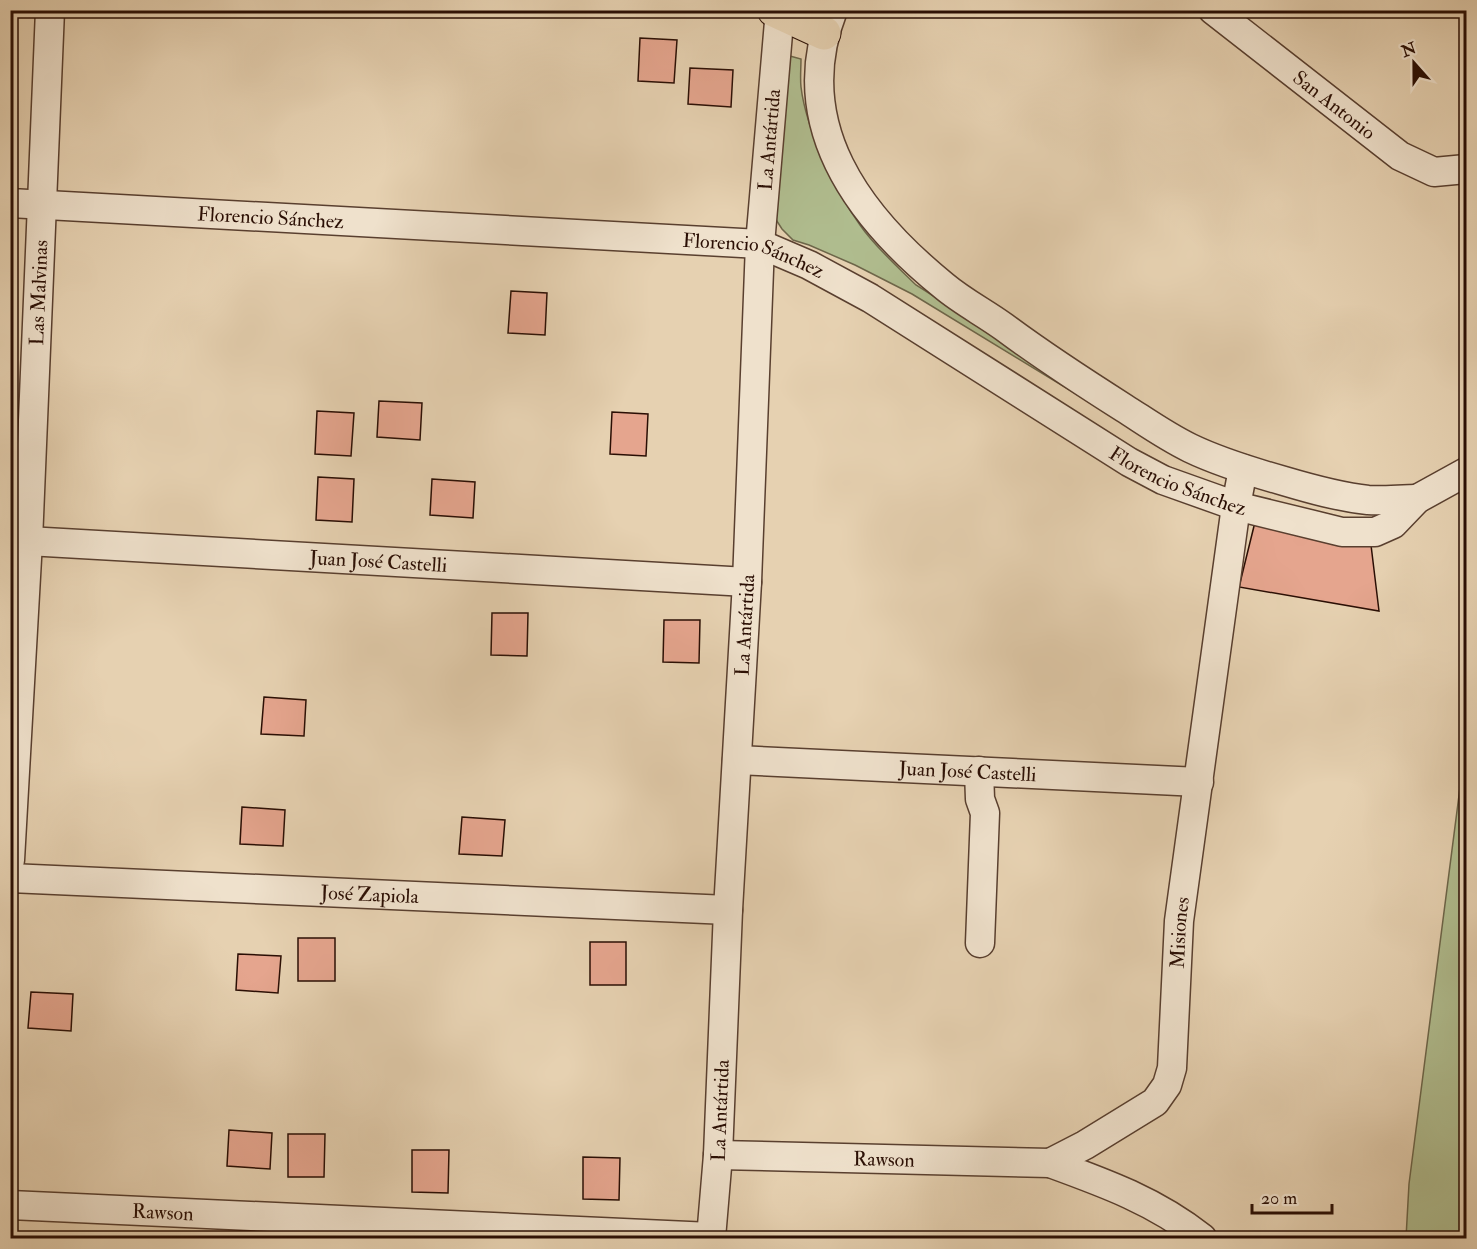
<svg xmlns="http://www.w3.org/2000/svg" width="1477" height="1249" viewBox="0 0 1477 1249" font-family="'IM FELL Double Pica',serif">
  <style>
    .green { fill: #b0bd8f; stroke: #6d664a; stroke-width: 1.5 }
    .building { fill: #e5a58e; stroke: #2a0e04; stroke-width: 1.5 }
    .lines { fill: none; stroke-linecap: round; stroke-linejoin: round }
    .minor-casing { stroke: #593f2f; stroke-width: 31 }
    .major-casing { stroke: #2a0e04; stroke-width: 35 }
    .minor { stroke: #efe1cc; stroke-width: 28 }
    .major { stroke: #e6d1b1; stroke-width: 33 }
    .labels { text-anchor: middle; stroke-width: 4.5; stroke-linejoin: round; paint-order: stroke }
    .street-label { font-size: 20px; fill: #2a0e04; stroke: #efe1cc }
  </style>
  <rect width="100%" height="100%" fill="#e6d1b1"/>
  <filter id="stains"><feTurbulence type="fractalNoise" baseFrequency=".00333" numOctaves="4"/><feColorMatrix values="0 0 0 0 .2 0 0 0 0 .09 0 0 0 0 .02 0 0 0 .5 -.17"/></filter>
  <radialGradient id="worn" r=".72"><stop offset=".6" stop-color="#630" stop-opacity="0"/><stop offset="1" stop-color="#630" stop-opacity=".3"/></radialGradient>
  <path class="green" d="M 790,56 L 801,59 C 801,68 800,78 801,87 C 806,129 835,190 860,225 C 875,247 897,266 916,285 L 1153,436 L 1153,441 L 912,294 L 855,265 L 809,245 L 793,240 L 782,229 L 773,215 Z
    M 1466,741 L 1466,1238 L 1406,1238 L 1409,1184 Z"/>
  <path class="building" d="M 640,38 L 677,40 L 674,83 L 638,81 Z
    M 690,68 L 733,70 L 731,107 L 688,104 Z
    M 511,291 L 547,293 L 545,335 L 508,333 Z
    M 379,401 L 422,403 L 420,440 L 377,437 Z
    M 317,411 L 354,413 L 351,456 L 315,454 Z
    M 612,412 L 648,414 L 646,456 L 610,454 Z
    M 318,477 L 354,479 L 352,522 L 316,520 Z
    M 432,479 L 475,482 L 473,518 L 430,515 Z
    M 1256,518 L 1371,545 L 1379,611 L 1239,587 Z
    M 492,613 L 528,613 L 527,656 L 491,655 Z
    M 664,620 L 700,620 L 699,663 L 663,662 Z
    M 264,697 L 306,700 L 304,736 L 261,734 Z
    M 242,807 L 285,810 L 283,846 L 240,844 Z
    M 462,817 L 505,820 L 502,856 L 459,854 Z
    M 298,938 L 335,938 L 335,981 L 298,981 Z
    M 590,942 L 626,942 L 626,985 L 590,985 Z
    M 238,954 L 281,956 L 278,993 L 236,990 Z
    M 31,992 L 73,994 L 71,1031 L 28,1028 Z
    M 229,1130 L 272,1133 L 270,1169 L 227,1166 Z
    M 288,1134 L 325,1134 L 324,1177 L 288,1177 Z
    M 412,1150 L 449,1150 L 448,1193 L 412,1192 Z
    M 583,1157 L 620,1158 L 619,1200 L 583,1199 Z"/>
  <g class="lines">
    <defs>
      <g id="minor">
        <path d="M 833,10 C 788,125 859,217 944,286 C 963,302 985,313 1004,327 C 1043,356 1083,382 1124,408 C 1146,422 1167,437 1190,448 C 1219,462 1252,472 1284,481 C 1311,489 1339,497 1368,500 C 1384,501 1401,499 1417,499"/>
        <path id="s1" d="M 1213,10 L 1400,156 L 1434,172 L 1466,169"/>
        <path id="s2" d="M 10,203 L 760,244 L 809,265 L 870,298 L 1129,462 L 1163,480 L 1236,506 L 1342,532 L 1375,532 L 1393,524 L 1417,499 L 1466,472"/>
        <path id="s3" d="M 10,540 L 747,582"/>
        <path id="s4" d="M 737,760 L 1199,782"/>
        <path d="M 979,771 L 980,799 L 985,813 L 980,943"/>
        <path id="s5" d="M 10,860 L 28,541 L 50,10"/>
        <path id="s6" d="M 10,878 L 728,910"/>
        <path id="s7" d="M 718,1155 L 1050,1163"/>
        <path id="s8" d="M 10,1205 L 711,1237"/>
        <path id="s9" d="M 711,1238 L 718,1155 L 728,910 L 747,582 L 760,244 L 780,10"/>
        <path id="s10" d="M 1202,1238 C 1155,1201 1105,1183 1050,1163 L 1085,1145 L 1155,1102 L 1167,1085 L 1172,1068 L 1179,921 L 1236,506 L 1243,469"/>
      </g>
      <path id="major" d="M 774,10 L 824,33"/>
    </defs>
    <use href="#minor" class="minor-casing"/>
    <use href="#major" class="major-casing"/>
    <use href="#minor" class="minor"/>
    <use href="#major" class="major"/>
  </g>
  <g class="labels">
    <g class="street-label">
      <text dy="7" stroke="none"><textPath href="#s1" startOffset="154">San Antonio</textPath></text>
      <text dy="7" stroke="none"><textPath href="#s9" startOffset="1100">La Antártida</textPath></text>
      <text dy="7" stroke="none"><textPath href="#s2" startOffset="261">Florencio Sánchez</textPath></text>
      <text dy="7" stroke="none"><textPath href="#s2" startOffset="747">Florencio Sánchez</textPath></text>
      <text dy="7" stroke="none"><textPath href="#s5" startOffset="568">Las Malvinas</textPath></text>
      <text dy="7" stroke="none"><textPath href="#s2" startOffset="1233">Florencio Sánchez</textPath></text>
      <text dy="7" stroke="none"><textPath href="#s3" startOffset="369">Juan José Castelli</textPath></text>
      <text dy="7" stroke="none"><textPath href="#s9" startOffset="614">La Antártida</textPath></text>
      <text dy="7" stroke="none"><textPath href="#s4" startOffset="231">Juan José Castelli</textPath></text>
      <text dy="7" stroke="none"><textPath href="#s6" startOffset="360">José Zapiola</textPath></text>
      <text dy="7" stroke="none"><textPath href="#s10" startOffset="466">Misiones</textPath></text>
      <text dy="7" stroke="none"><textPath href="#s9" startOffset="128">La Antártida</textPath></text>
      <text dy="7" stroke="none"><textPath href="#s7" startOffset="166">Rawson</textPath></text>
      <text dy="7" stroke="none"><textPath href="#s8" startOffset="153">Rawson</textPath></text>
    </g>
  </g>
  <rect width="1477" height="1249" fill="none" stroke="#e6d1b1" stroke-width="36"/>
  <rect x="12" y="12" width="1453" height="1225" fill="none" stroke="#2a0e04" stroke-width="3"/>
  <rect x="18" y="18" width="1441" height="1213" fill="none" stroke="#2a0e04" stroke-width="1.5"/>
  <g transform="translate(1414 63) rotate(339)" stroke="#efe1cc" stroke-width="4.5" paint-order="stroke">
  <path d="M0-4.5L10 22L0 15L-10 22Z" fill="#2a0e04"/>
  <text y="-9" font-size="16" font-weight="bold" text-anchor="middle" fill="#2a0e04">N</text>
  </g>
  <path d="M1252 1204v9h80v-9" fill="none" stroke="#2a0e04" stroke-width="3"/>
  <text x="1261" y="1204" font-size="18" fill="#2a0e04" stroke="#efe1cc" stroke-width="4.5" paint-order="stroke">20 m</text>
  <rect width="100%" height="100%" filter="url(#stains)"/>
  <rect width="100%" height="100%" fill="url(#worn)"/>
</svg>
